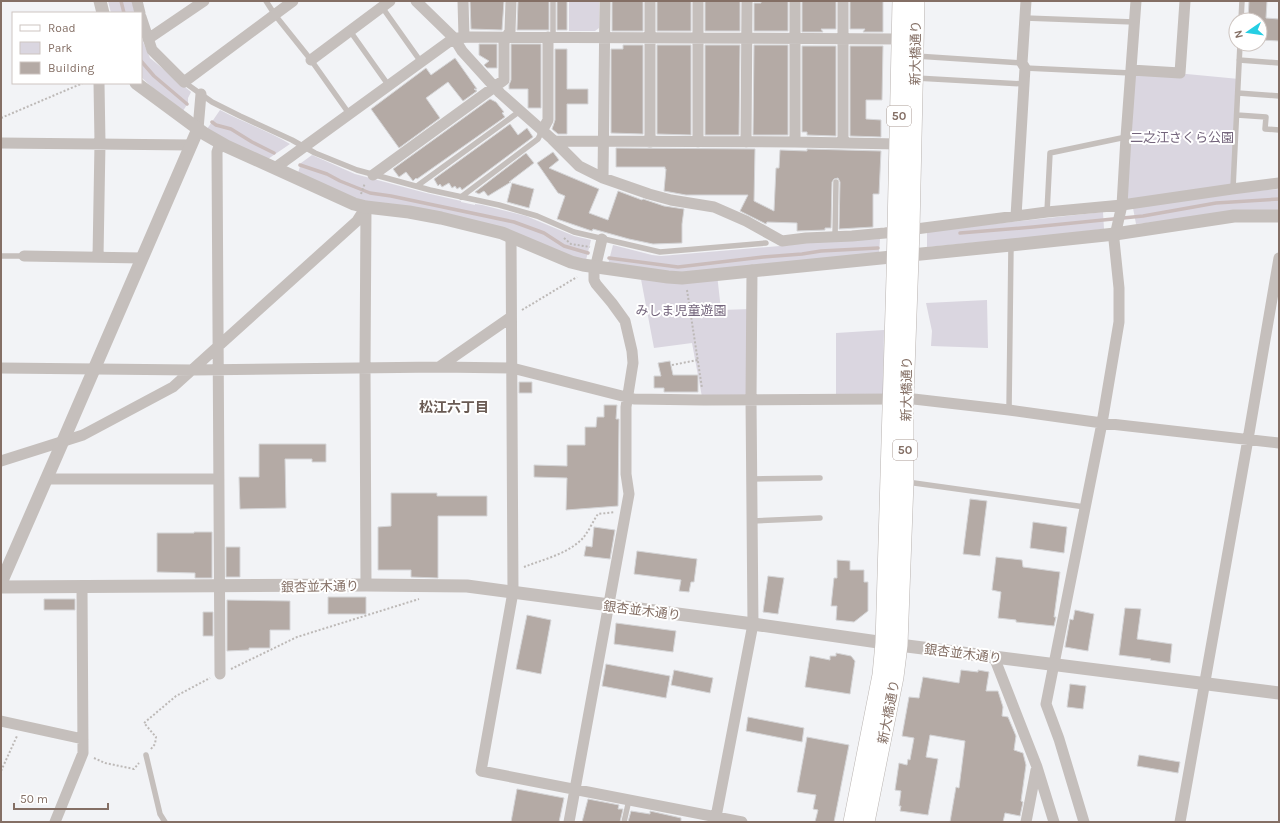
<svg xmlns="http://www.w3.org/2000/svg" width="1280" height="823" viewBox="0 0 1280 823" font-family="Karla,'Noto Sans JP',sans-serif">
  <style>
    .green { fill: #dad6e0 }
    .lines { fill: none; stroke-linecap: round; stroke-linejoin: round }
    .stream { stroke: #cabcbb; stroke-width: 3.5 }
    .building { fill: #b4aaa5; stroke: #d5d5d7 }
    .primary-casing { stroke: #b9b3b0; stroke-width: 18 }
    .path { stroke: #bdb9b7; stroke-width: 2; stroke-dasharray: 2 2; stroke-linecap: butt }
    .service { stroke: #c5bfbc; stroke-width: 5.5 }
    .minor { stroke: #c5bfbc; stroke-width: 11 }
    .tertiary { stroke: #c5bfbc; stroke-width: 13 }
    .primary { stroke: #fff; stroke-width: 17 }
    .labels { text-anchor: middle; stroke-width: 4; stroke-linejoin: round; paint-order: stroke }
    .shield { fill: #fff; stroke: #a99a93; stroke-width: 1 }
    .shield-label { font-size: 12px; font-weight: bold; fill: #846f65 }
    .street-label { font-size: 13px; fill: #846f65; stroke: #fff }
    .park-label { font-size: 13px; fill: #73647b; stroke: #fff }
    .neighbourhood-label { font-size: 14px; font-weight: bold; fill: #695a53; stroke: #fff }
  </style>
  <rect width="100%" height="100%" fill="#f2f3f6"/>
  <path class="green" d="M 108,1 L 132,1 L 135,13 L 111,13 Z
    M 569,1 L 599,1 L 599,28 L 595,31 L 569,31 Z
    M 141,37 L 150,58 L 191,92 L 188,98 L 188,103 L 183,111 L 153,88 L 141,77 Z
    M 1134,69 L 1239,79 L 1233,187 L 1124,201 Z
    M 220,110 C 243,122 268,131 290,144 L 268,159 L 238,146 L 207,129 Z
    M 312,155 L 355,174 L 426,193 L 461,201 L 461,202 L 475,205 L 475,204 L 482,205 L 526,216 L 574,236 L 591,240 L 586,260 L 387,205 L 356,199 L 298,173 L 301,163 Z
    M 1279,189 L 1279,210 L 1136,224 L 1133,208 L 1230,193 Z
    M 1103,212 L 1104,229 L 1045,236 L 927,247 L 927,231 Z
    M 880,239 L 879,253 L 681,273 L 608,264 L 613,245 L 652,255 L 661,256 L 792,245 L 806,242 Z
    M 640,274 L 717,274 L 721,310 L 751,309 L 749,398 L 702,397 L 692,343 L 654,348 Z
    M 987,300 L 988,348 L 931,346 L 932,331 L 926,303 Z
    M 884,330 L 883,396 L 836,397 L 836,333 Z"/>
  <g class="lines">
    <path class="stream" d="M 121,1 L 124,13
      M 141,61 L 154,76 L 187,104
      M 212,122 L 216,125 L 231,129 L 252,142 L 274,153
      M 300,165 L 327,174 L 340,181 L 370,193 L 391,196 L 514,222 L 544,233 L 564,246 L 588,253
      M 960,233 L 1033,227 L 1143,216 L 1216,203 L 1279,199
      M 609,258 L 678,267 L 763,257 L 802,254 L 821,251 L 878,248"/>
  </g>
  <path class="building" d="M 470,1 L 504,1 L 502,30 L 471,29 Z
    M 518,1 L 549,1 L 549,30 L 517,30 Z
    M 557,1 L 567,1 L 567,30 L 557,30 Z
    M 612,1 L 643,1 L 643,31 L 612,31 Z
    M 657,1 L 691,1 L 691,31 L 657,31 Z
    M 705,1 L 740,1 L 740,31 L 705,31 Z
    M 761,1 L 788,1 L 788,31 L 754,31 L 754,3 L 761,3 Z
    M 802,1 L 836,1 L 836,29 L 821,29 L 823,32 L 802,32 Z
    M 850,1 L 883,1 L 883,32 L 863,32 L 865,29 L 850,29 Z
    M 1249,1 L 1267,1 L 1266,18 L 1279,19 L 1279,41 L 1260,40 L 1260,20 L 1248,20 Z
    M 479,44 L 497,44 L 497,68 L 487,68 L 484,65 L 489,61 L 479,55 Z
    M 511,44 L 541,44 L 541,108 L 528,108 L 528,89 L 509,89 L 509,85 L 511,80 Z
    M 623,45 L 643,45 L 643,134 L 611,133 L 611,49 L 623,49 Z
    M 657,45 L 691,45 L 691,135 L 657,134 Z
    M 705,45 L 740,45 L 739,135 L 705,135 Z
    M 754,45 L 788,45 L 788,135 L 753,135 Z
    M 802,46 L 836,46 L 836,136 L 807,135 L 807,132 L 802,132 Z
    M 850,46 L 883,46 L 882,100 L 866,100 L 866,119 L 881,120 L 881,137 L 850,136 Z
    M 555,49 L 567,49 L 567,89 L 588,89 L 588,104 L 567,104 L 567,134 L 558,134 L 552,129 L 555,120 Z
    M 455,58 L 477,89 L 474,89 L 477,91 L 463,101 L 448,82 L 426,98 L 440,118 L 399,148 L 371,109 L 426,68 L 431,75 Z
    M 490,99 L 496,102 L 504,112 L 502,113 L 505,117 L 417,179 L 416,178 L 413,181 L 406,172 L 399,177 L 393,169 Z
    M 510,124 L 518,135 L 527,128 L 533,137 L 462,190 L 460,187 L 457,189 L 455,186 L 452,188 L 449,183 L 442,187 L 440,184 L 438,186 L 434,179 Z
    M 616,148 L 755,149 L 754,201 L 774,211 L 776,168 L 779,168 L 780,150 L 807,151 L 807,149 L 881,151 L 879,194 L 873,194 L 873,227 L 839,229 L 840,182 L 838,178 L 834,179 L 832,182 L 831,228 L 825,228 L 825,230 L 797,231 L 797,223 L 767,222 L 766,224 L 740,211 L 748,195 L 686,195 L 664,191 L 666,169 L 665,169 L 665,167 L 616,167 Z
    M 553,152 L 559,160 L 549,168 L 599,189 L 589,213 L 608,220 L 618,191 L 642,200 L 643,199 L 664,206 L 684,209 L 682,224 L 682,243 L 653,244 L 629,239 L 593,229 L 592,231 L 557,219 L 565,196 L 558,193 L 537,163 Z
    M 526,153 L 534,163 L 509,182 L 511,182 L 488,196 L 484,191 L 479,194 L 475,192 Z
    M 512,183 L 534,189 L 529,208 L 507,202 Z
    M 670,361 L 673,375 L 698,375 L 698,392 L 664,392 L 664,388 L 654,388 L 654,376 L 661,376 L 658,363 Z
    M 519,382 L 532,382 L 532,393 L 519,393 Z
    M 604,405 L 617,405 L 616,419 L 619,419 L 618,506 L 566,510 L 567,478 L 534,477 L 534,465 L 567,466 L 567,445 L 585,445 L 585,427 L 596,427 L 597,417 L 604,417 Z
    M 259,444 L 326,444 L 326,462 L 312,462 L 312,459 L 285,459 L 286,508 L 240,509 L 239,477 L 259,477 Z
    M 391,493 L 437,493 L 437,496 L 487,496 L 487,516 L 438,516 L 438,578 L 411,577 L 411,570 L 378,570 L 378,527 L 391,526 Z
    M 970,499 L 987,501 L 980,556 L 963,554 Z
    M 1033,522 L 1067,527 L 1064,553 L 1030,548 Z
    M 594,527 L 615,530 L 610,559 L 584,556 L 586,546 L 592,547 Z
    M 194,532 L 212,532 L 212,578 L 195,578 L 195,573 L 157,572 L 157,533 L 194,533 Z
    M 226,547 L 240,547 L 240,577 L 226,577 Z
    M 637,551 L 697,559 L 694,582 L 691,582 L 689,592 L 679,591 L 681,580 L 634,574 Z
    M 996,557 L 1022,560 L 1023,567 L 1060,572 L 1054,617 L 1056,617 L 1054,626 L 1016,622 L 1016,620 L 998,618 L 1001,592 L 992,590 Z
    M 837,560 L 850,561 L 850,570 L 864,570 L 864,582 L 868,582 L 868,611 L 854,622 L 836,620 L 837,606 L 831,606 L 834,578 L 837,578 Z
    M 768,576 L 784,578 L 778,614 L 763,612 Z
    M 328,597 L 366,597 L 366,614 L 328,614 Z
    M 44,599 L 75,599 L 75,610 L 44,610 Z
    M 227,600 L 290,601 L 290,630 L 270,630 L 270,648 L 249,648 L 249,650 L 227,651 Z
    M 1125,608 L 1141,609 L 1137,639 L 1172,644 L 1170,663 L 1150,660 L 1151,659 L 1119,655 Z
    M 1075,610 L 1094,614 L 1088,651 L 1065,647 L 1070,619 L 1073,620 Z
    M 203,612 L 213,612 L 213,636 L 203,636 Z
    M 527,615 L 551,620 L 541,674 L 516,669 Z
    M 616,623 L 676,631 L 673,652 L 614,644 Z
    M 836,653 L 851,656 L 855,661 L 850,694 L 805,687 L 810,656 L 830,660 L 830,656 L 836,656 Z
    M 606,664 L 670,676 L 666,698 L 602,686 Z
    M 674,670 L 713,678 L 710,693 L 671,685 Z
    M 961,670 L 978,672 L 978,670 L 989,672 L 986,691 L 998,691 L 1003,707 L 1002,716 L 1008,717 L 1016,736 L 1014,750 L 1023,753 L 1026,765 L 1021,801 L 1023,802 L 1020,816 L 1005,813 L 1003,822 L 950,822 L 956,787 L 959,788 L 965,741 L 930,735 L 926,757 L 938,759 L 928,815 L 900,811 L 901,806 L 899,806 L 901,791 L 895,790 L 899,763 L 907,765 L 908,759 L 910,760 L 914,738 L 902,736 L 909,697 L 919,698 L 923,677 L 959,683 Z
    M 1070,684 L 1086,686 L 1083,709 L 1067,707 Z
    M 748,717 L 804,728 L 802,742 L 746,731 Z
    M 807,737 L 849,745 L 834,822 L 815,822 L 818,810 L 813,809 L 816,795 L 797,792 Z
    M 1139,755 L 1180,762 L 1178,773 L 1137,766 Z
    M 517,789 L 564,798 L 559,822 L 511,822 Z
    M 588,799 L 619,805 L 618,809 L 623,809 L 620,822 L 582,822 Z
    M 631,811 L 650,814 L 650,811 L 681,818 L 681,822 L 628,822 Z"/>
  <g class="lines">
    <defs>
      <path id="primary" d="M 852,822 L 881,675 L 884,643 L 895,276 L 901,1
        M 866,822 L 895,677 L 899,645 L 905,482 L 905,398 L 911,230 L 916,1"/>
    </defs>
    <use href="#primary" class="primary-casing"/>
    <path class="path" d="M 1,118 L 83,83
      M 361,194 L 365,183
      M 564,238 L 571,244 L 590,247
      M 687,290 L 702,388
      M 522,310 L 577,277
      M 672,365 L 698,360
      M 524,567 C 544,559 568,554 583,538 C 589,531 593,521 598,514 L 615,512
      M 231,669 L 297,637 L 419,599
      M 151,749 L 155,744 L 156,737 L 144,723 L 176,696 L 210,678
      M 94,758 L 105,763 L 134,769 L 139,763
      M 1,771 L 17,736"/>
    <path class="service" d="M 266,1 L 275,15 L 311,60 L 350,115
      M 553,1 L 553,37
      M 382,7 L 421,62
      M 1025,18 L 1134,22
      M 1241,20 L 1242,1
      M 350,31 L 389,86
      M 916,56 L 1022,63
      M 1239,60 L 1279,63
      M 1025,68 L 1131,73
      M 916,78 L 1024,84
      M 184,82 L 212,102 L 240,116 L 292,140 L 315,153 L 357,170 L 430,190 L 499,205 L 537,216 L 574,232 L 660,252 L 766,243
      M 1238,93 L 1279,96
      M 1237,115 L 1266,117 L 1265,129 L 1279,130
      M 417,186 L 520,111
      M 1233,188 L 1240,44
      M 461,197 L 538,139 L 542,131
      M 1047,212 L 1050,153 L 1126,137
      M 835,237 L 836,182
      M 1,256 L 24,256
      M 1009,410 L 1011,246
      M 751,479 L 820,478
      M 907,482 L 1085,507
      M 752,521 L 820,518
      M 146,755 L 160,814 L 165,822
      M 624,822 L 629,800"/>
    <path class="minor" d="M 137,1 L 140,13
      M 416,1 L 454,38 L 462,51 L 500,93 L 552,139 L 579,166 L 603,178 L 649,194 L 671,200 L 714,207 L 746,221 L 782,241 L 806,238 L 852,236 L 885,233 L 1047,212 L 1122,205 L 1232,189 L 1279,183
      M 463,1 L 464,37
      M 843,1 L 843,143
      M 141,17 L 152,50 L 184,82 L 293,1
      M 148,39 L 204,1
      M 311,60 L 390,1
      M 1131,70 L 1180,73 L 1185,1
      M 198,129 L 201,94
      M 542,131 L 548,120 L 548,37
      M 554,141 L 795,142 L 898,144
      M 650,142 L 650,1
      M 698,142 L 698,1
      M 746,142 L 747,1
      M 795,142 L 795,1
      M 1,143 L 191,145
      M 275,168 L 454,38 L 471,37 L 900,39
      M 373,175 L 504,80 L 504,42 L 510,31 L 511,1
      M 603,178 L 605,1
      M 1016,216 L 1025,68 L 1022,63 L 1026,1
      M 511,237 L 513,592 L 481,771 L 742,822
      M 24,256 L 142,258
      M 98,257 L 100,143 L 99,83
      M 439,367 L 511,317
      M 1,368 L 193,370 L 439,367 L 512,368 L 634,399 L 704,400 L 892,399
      M 905,398 L 1009,410 L 1102,423 L 1279,443
      M 1,461 L 83,435 L 173,387 L 357,221 L 366,207
      M 46,479 L 219,479
      M 366,585 L 365,368 L 366,208
      M 994,657 L 1037,767 L 1054,822
      M 220,674 L 217,152 L 220,143
      M 1,721 L 83,739
      M 55,822 L 83,753 L 82,588
      M 569,822 L 629,494 L 626,474 L 626,407 L 633,363 L 632,351 L 625,321 L 612,303 L 596,284 L 594,280 L 594,273 L 602,239
      M 715,822 L 753,624 L 751,399 L 752,270
      M 1026,822 L 1036,770
      M 1084,822 L 1059,739 L 1046,704 L 1102,423 L 1119,322 L 1119,288 L 1114,240 L 1122,205 L 1126,137 L 1136,1
      M 1180,822 L 1248,439 L 1279,258"/>
    <path class="tertiary" d="M 100,1 L 103,13
      M 136,83 L 205,134 L 226,146 L 354,204 L 366,207 L 409,212 L 441,218 L 502,233 L 571,262 L 583,265 L 668,277 L 682,278 L 1011,245 L 1115,234 L 1234,216 L 1279,216
      M 1,583 L 63,441 L 198,129
      M 1,587 L 366,585 L 467,586 L 753,624 L 899,645 L 1279,693"/>
    <use href="#primary" class="primary"/>
  </g>
  <g class="labels">
    <g class="shield">
      <rect x="887" y="106" width="24" height="20" rx="3"/>
      <rect x="893" y="440" width="24" height="20" rx="3"/>
    </g>
    <g class="shield-label">
      <text x="899" y="120">50</text>
      <text x="905" y="454">50</text>
    </g>
    <g class="street-label">
      <text transform="translate(915 53) rotate(-89)" y="5">新大橋通り</text>
      <text transform="translate(906 389) rotate(-89)" y="5">新大橋通り</text>
      <text transform="translate(320 586) rotate(-1)" y="5">銀杏並木通り</text>
      <text transform="translate(642 610) rotate(7)" y="5">銀杏並木通り</text>
      <text transform="translate(963 653) rotate(7)" y="5">銀杏並木通り</text>
      <text transform="translate(888 712) rotate(-79)" y="5">新大橋通り</text>
    </g>
    <g class="park-label">
      <text x="1182" y="142">二之江さくら公園</text>
      <text x="681" y="315">みしま児童遊園</text>
    </g>
    <g class="neighbourhood-label">
      <text x="454" y="412">松江六丁目</text>
    </g>
  </g>
  <rect width="1280" height="823" fill="none" stroke="#846f65" stroke-width="4"/>
  <rect x="12" y="12" width="130" height="72" fill="#ffffff" stroke="#cec5c1"/>
  <rect x="20" y="25" width="20" height="6" fill="#ffffff" stroke="#cec5c1"/>
  <text x="48" y="32" font-size="12" fill="#846f65">Road</text>
  <rect x="20" y="42" width="20" height="12" fill="#dad6e0" stroke="#cec5c1"/>
  <text x="48" y="52" font-size="12" fill="#846f65">Park</text>
  <rect x="20" y="62" width="20" height="12" fill="#b4aaa5" stroke="#cec5c1"/>
  <text x="48" y="72" font-size="12" fill="#846f65">Building</text>
  <g transform="translate(1248 32) rotate(257)"><circle r="19" fill="#ffffff" stroke="#cec5c1"/>
  <path d="M0-3L7 15L0 10L-7 15Z" fill="#25cee3"/>
  <text y="-6" font-size="11" font-weight="bold" text-anchor="middle" fill="#846f65">N</text>
  </g>
  <path d="M14 803v6h94v-6" fill="none" stroke="#846f65" stroke-width="2"/>
  <text x="20" y="803" font-size="12" fill="#846f65" stroke="#ffffff" stroke-width="3" paint-order="stroke">50 m</text>
</svg>
